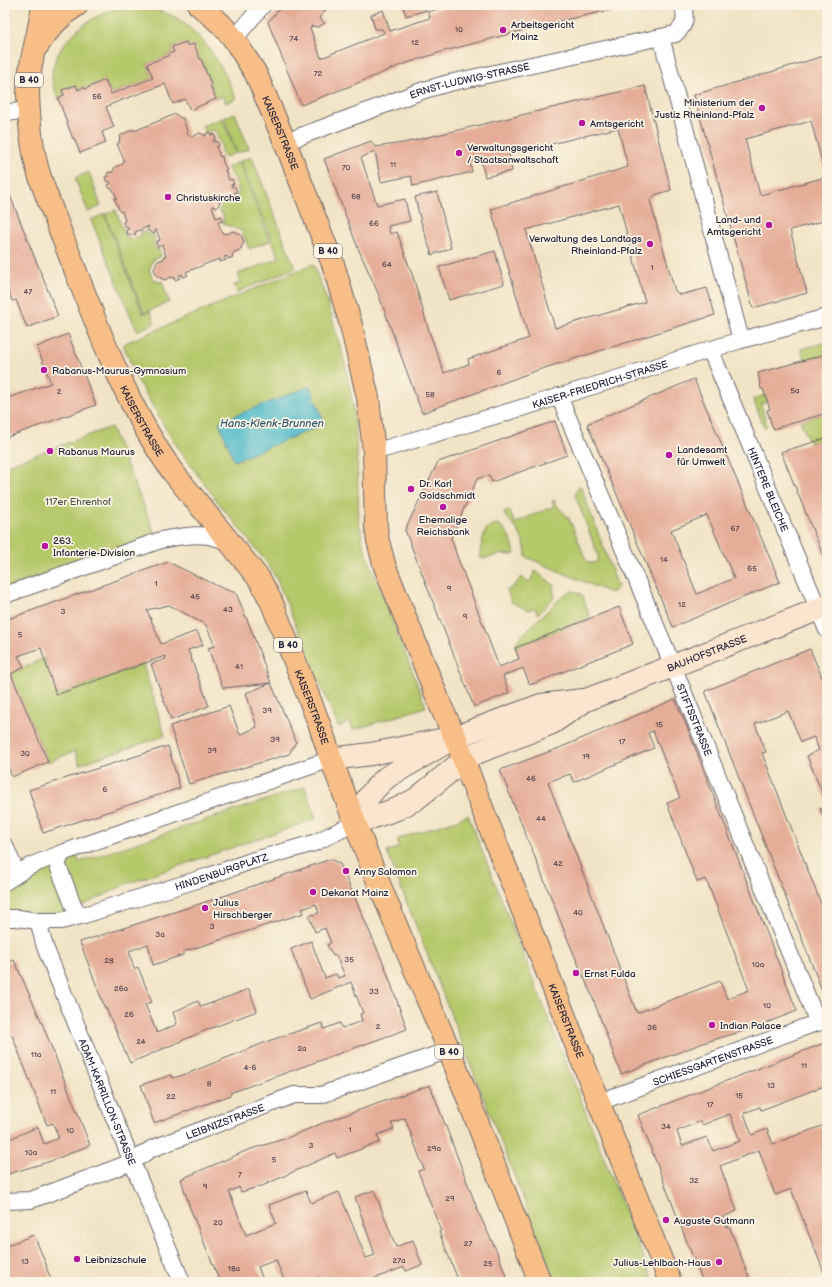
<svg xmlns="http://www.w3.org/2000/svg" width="832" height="1287" viewBox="0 0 832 1287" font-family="'Balsamiq Sans',sans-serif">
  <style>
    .green { fill: #b5c86b; stroke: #6c7553 }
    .water { fill: #4db9c9; stroke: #386e82 }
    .building { fill: #e5ad98; fill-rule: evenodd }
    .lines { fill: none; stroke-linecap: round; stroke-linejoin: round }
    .street-casing { stroke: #6a666b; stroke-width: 18 }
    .secondary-casing { stroke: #6a666b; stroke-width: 24 }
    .primary-casing { stroke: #6a666b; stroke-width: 24 }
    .street { stroke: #fff; stroke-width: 16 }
    .secondary { stroke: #fce5cf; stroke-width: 22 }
    .primary { stroke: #f7be87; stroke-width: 22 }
    .poi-dot { fill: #b5179e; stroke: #fcf5e5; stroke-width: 1.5 }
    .labels { text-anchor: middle; stroke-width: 3.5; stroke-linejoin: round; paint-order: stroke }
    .number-label { font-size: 8px; fill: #534552 }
    .shield { fill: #fcf5e5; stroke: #63616e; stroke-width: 1 }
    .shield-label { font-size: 9px; font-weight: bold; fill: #22223b }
    .poi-label { font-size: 10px; fill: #22223b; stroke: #fcf5e5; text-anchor: start }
    .street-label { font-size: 10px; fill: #22223b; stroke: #fcf5e5 }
    .park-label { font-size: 10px; fill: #4e5449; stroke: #fcf5e5 }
    .water-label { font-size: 11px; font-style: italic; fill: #31576d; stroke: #fcf5e5 }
  </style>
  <rect width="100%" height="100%" fill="#fcf5e5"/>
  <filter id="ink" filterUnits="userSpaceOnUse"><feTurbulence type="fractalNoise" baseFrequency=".025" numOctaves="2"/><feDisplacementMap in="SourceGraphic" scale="8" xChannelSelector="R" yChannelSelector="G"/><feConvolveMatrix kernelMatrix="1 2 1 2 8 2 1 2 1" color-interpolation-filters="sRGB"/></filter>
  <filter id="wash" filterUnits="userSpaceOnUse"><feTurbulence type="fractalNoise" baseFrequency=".012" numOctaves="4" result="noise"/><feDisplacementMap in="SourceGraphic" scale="16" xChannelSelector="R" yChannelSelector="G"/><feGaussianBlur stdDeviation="0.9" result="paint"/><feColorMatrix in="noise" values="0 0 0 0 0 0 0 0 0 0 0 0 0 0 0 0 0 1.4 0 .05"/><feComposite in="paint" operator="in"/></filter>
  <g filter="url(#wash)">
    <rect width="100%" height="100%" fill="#f1e3c5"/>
    <path class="green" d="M 143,7 C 154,9 166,12 176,18 C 205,35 224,68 236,99 L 226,103 L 223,96 L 216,99 L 210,85 L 211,84 L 201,59 L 200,59 L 188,46 L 186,42 L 172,47 L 174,52 L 168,54 L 168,56 L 147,64 L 153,78 L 111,94 L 105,80 L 85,89 L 84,87 L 78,90 L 76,85 L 62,90 L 64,95 L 58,98 C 56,92 53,86 52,80 C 50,48 86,16 116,9 C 124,7 134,8 143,7 Z
      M 235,113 L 249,149 L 237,153 L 224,118 Z
      M 222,118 L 236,153 L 225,157 L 223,156 L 220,148 L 222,147 L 215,130 L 213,131 L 212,130 L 205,133 L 202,126 Z
      M 252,157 L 295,268 L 237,292 L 234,285 L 241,282 L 238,274 L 279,258 L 240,161 Z
      M 239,162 L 270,241 L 249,249 L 242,231 L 224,224 L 223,221 L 224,218 L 222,212 L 220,213 L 219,211 L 224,200 L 227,199 L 228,201 L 238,196 L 237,194 L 239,193 L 234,176 L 231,177 L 228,167 Z
      M 89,172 L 101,206 L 88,212 L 75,178 Z
      M 116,210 L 126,238 L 129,237 L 130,240 L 142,235 L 140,231 L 143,231 L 155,237 L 156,239 L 153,240 L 156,250 L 159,249 L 161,256 L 153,260 L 149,270 L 153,279 L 159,282 L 162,281 L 169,302 L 144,313 L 105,214 Z
      M 104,214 L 143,314 L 150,311 L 155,323 L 137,331 L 91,220 Z
      M 313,264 L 327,300 L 345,363 L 354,410 L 357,454 L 359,523 L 364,547 L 426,707 L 353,730 L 350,722 L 338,727 L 277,580 L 267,563 L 218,502 L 186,459 L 169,434 L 137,379 L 123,344 Z
      M 827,342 L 827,354 L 805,360 L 801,349 Z
      M 765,395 L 768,402 L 761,404 L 767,426 L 764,427 L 753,399 Z
      M 827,413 L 827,438 L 810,443 L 800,421 Z
      M 111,427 L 156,536 L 5,589 L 5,466 Z
      M 579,486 L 581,487 L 617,584 L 618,587 L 613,592 L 608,592 L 526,557 C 526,540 516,526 504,515 L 505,511 L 509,510 L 515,523 L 554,506 L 552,501 L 554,500 C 557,508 565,512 569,519 C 576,532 580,547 586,560 L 589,563 L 594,563 L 597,561 L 598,555 L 575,495 Z
      M 496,524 C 507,526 513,544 515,554 L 512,555 L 502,554 L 482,559 L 480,557 C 479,552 484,532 487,528 C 490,526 493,525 496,524 Z
      M 535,571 L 554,585 L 553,588 L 555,597 L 538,614 L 535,608 L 528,610 L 511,602 L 507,590 C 514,587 517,583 521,577 L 528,582 L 531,580 Z
      M 573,591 L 581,594 L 583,597 L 590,618 L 515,648 L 517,641 L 521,636 L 565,594 Z
      M 44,658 L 57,695 L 143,664 L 165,736 L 80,764 L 75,751 L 48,762 L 11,674 Z
      M 305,787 L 316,819 L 126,884 C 99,898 70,915 39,915 C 28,915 16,912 5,910 L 5,894 L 32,872 L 39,868 L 77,856 L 79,862 Z
      M 468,815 L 653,1282 L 556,1282 L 387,852 L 399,847 L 397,839 L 457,820 Z"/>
    <path class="water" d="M 310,386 L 325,424 L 234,461 L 219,422 Z"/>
    <g id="blocks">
      <path class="building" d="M 5,5 L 8,5 L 6,11 L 10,13 L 5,25 Z
        M 283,5 L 330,5 L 319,18 L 325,23 L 318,27 L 312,26 L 310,28 L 321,58 L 384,33 L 382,29 L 375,29 L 371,15 L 383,10 L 390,31 L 430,18 L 428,12 L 450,5 L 630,6 L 555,22 L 441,52 L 401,65 L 353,85 L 301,105 L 268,22 Z
        M 403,5 L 425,5 L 427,10 L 406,16 Z
        M 186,42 L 188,46 L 194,44 L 200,59 L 201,59 L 211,84 L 210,85 L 216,99 L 190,110 L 185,99 L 173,104 L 165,84 L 114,103 L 106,107 L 114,127 L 102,132 L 106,143 L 80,153 L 74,138 L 73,139 L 58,98 L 64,95 L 62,90 L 76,85 L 78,90 L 84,87 L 85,89 L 105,80 L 111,94 L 153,78 L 147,64 L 168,56 L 168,54 L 174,52 L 172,47 Z
        M 827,55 L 827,220 L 790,230 L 807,293 L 753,308 L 694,95 ZM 811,121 L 826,177 L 760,195 L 745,139 Z
        M 645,86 L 671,190 L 655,195 L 650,201 L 675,291 L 680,295 L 707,288 L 715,315 L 538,370 L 422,413 L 378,293 L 358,248 L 324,159 L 371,141 L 375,147 L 403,143 ZM 618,128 L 628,167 L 491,209 L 529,338 L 468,359 L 469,364 L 444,373 L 429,331 L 414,280 L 397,232 L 390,234 L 388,226 L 410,221 L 405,199 L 377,205 L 361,158 L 375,151 L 381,182 L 411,176 L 413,186 L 472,172 L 470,162 L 481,159 L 485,177 L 512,171 L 509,154 ZM 619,204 L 645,302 L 555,328 L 526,230 Z
        M 175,114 L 181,118 L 183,118 L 188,135 L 192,137 L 200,133 L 206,136 L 206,134 L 210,132 L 211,135 L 214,134 L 216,139 L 213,140 L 214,142 L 217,141 L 219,146 L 216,147 L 220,157 L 222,156 L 223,163 L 227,170 L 225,170 L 229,180 L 232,179 L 234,184 L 231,185 L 232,187 L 235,187 L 237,192 L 234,193 L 235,195 L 230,197 L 229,194 L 215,199 L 220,202 L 217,208 L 212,206 L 216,218 L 221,216 L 223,221 L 218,222 L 223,234 L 226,233 L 227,234 L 233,231 L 241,235 L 244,242 L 240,250 L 234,252 L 234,253 L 232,255 L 233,257 L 228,259 L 227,256 L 224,257 L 226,260 L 220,262 L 220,259 L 208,263 L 194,269 L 188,271 L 186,272 L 188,275 L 183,277 L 182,274 L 179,275 L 180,278 L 175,280 L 174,277 L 172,278 L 171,277 L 165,280 L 157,276 L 154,269 L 158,261 L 164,259 L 163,257 L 166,256 L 162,245 L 158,247 L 156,242 L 160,240 L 156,229 L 154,234 L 147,230 L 149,226 L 135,232 L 136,234 L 131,236 L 130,234 L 128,235 L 126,230 L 129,229 L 127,226 L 125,227 L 123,222 L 125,221 L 122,211 L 120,212 L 116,202 L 114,199 L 117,198 L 112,188 L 110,189 L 108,185 L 111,183 L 110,181 L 107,182 L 105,177 L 108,176 L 107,173 L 111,172 L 112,173 L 115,167 L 123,164 L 124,160 L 117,144 L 119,143 L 120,136 L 133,129 L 134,131 L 161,120 L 161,119 L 166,117 L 166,118 Z
        M 5,183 L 58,316 L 27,328 L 16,300 L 12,301 L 5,282 Z
        M 437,192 L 451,248 L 432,255 L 421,222 L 415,197 Z
        M 495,251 L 504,284 L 449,300 L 439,267 Z
        M 68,334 L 96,405 L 5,438 L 5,399 L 51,383 L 37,347 Z
        M 827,354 L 827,413 L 773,429 L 767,410 L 770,409 L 763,389 L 761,389 L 758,373 Z
        M 694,379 L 780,582 L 673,627 L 587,424 ZM 707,515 L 734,578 L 697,594 L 671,530 Z
        M 555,421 L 567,455 L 492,482 L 489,475 L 477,479 L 451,538 L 457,556 L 499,667 L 519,659 L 515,648 L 619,607 L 633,644 L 530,685 L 523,668 L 503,676 L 509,693 L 474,707 L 405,530 L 438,462 Z
        M 827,438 L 827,565 L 781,452 Z
        M 168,562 L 222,588 L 236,593 L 252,632 L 271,683 L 296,742 L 289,754 L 189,784 L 170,726 L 229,706 L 240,735 L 257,727 L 246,693 L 271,683 L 223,688 L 208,648 L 215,646 L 206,625 L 169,605 L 147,610 L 161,644 L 197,631 L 203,645 L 188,650 L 209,706 L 171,720 L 151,664 L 166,659 L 165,656 L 56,695 L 41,648 L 18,656 L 24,667 L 11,674 L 48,762 L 12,777 L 5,760 L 5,620 Z
        M 810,649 L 827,689 L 827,804 L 807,756 L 819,750 L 814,737 L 801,742 L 788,711 L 755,724 L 766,752 L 762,753 L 827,919 L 827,997 L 825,998 L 705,691 Z
        M 675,699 L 689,732 L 797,1011 L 750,1029 L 706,1042 L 621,1074 L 592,996 L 570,945 L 500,770 L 559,748 ZM 653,731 L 680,798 L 667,803 L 697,882 L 706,879 L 749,990 L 727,999 L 720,981 L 637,1013 L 548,782 L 570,774 L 574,782 L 654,748 L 648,733 Z
        M 168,746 L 180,788 L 43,833 L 29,790 Z
        M 827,806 L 827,825 L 820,809 Z
        M 331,859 L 340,864 L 385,967 L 407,1029 L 230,1093 L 231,1095 L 154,1123 L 141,1085 L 171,1075 L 173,1078 L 189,1073 L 271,1040 L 322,1023 L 324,1029 L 340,1023 L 342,1028 L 362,1021 L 360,1014 L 363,1013 L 351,982 L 310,999 L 291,949 L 311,941 L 325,978 L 336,974 L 338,978 L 345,976 L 336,955 L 333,956 L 327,945 L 331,943 L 325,928 L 315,932 L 309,916 L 319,913 L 316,904 L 302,909 L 304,913 L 183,952 L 183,955 L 153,965 L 148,944 L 129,951 L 134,969 L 138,967 L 152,1002 L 145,1004 L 157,1033 L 177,1024 L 173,1012 L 198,1001 L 201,1007 L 249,989 L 257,1011 L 209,1029 L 130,1063 L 106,1008 L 105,1008 L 80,942 L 215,899 Z
        M 5,954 L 8,962 L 14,960 L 42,1023 L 90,1145 L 51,1161 L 5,1175 L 5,1134 L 7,1133 L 9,1139 L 38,1127 L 44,1144 L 59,1138 L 53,1123 L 47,1125 L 12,1035 L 5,1038 Z
        M 827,1042 L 827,1085 L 761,1110 L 760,1107 L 744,1113 L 752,1135 L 767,1129 L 773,1144 L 827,1124 L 827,1239 L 826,1240 L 827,1280 L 791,1189 L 775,1195 L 759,1150 L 720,1166 L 737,1211 L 723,1217 L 727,1227 L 729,1226 L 751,1282 L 703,1282 L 687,1242 L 638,1115 ZM 730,1114 L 740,1141 L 713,1151 L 707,1137 L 682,1146 L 677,1131 L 701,1121 L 702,1125 Z
        M 430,1085 L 480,1216 L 498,1254 L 508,1282 L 459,1282 L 439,1232 L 441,1231 L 418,1171 L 424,1169 L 405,1118 L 391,1123 L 394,1129 L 377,1135 L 380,1142 L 337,1158 L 335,1153 L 262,1186 L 241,1192 L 239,1187 L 229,1192 L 246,1235 L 276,1223 L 269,1205 L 306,1191 L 311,1203 L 339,1192 L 366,1258 L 375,1255 L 355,1197 L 374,1190 L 396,1247 L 413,1240 L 422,1265 L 406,1271 L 404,1267 L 365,1282 L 321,1282 L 319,1277 L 307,1282 L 285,1282 L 276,1260 L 258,1267 L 264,1282 L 220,1282 L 190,1208 L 181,1179 L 248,1150 L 287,1138 L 323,1123 Z
        M 34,1235 L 47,1267 L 46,1267 L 52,1282 L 5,1282 L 5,1246 Z"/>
    </g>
  </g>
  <g filter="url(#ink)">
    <use href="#blocks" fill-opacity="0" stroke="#6a666b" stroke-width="1"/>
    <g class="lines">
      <defs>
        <g id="street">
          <path d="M 661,37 L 741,340"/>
          <path d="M 234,39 L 263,5"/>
          <path d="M 5,113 L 29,110"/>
          <path id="s1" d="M 285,142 L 424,90 L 449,83 L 675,34 C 686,25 686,18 683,5"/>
          <path id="s2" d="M 710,349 L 827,630"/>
          <path id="s3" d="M 559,396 L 673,666 L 818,1023"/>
          <path id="s4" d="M 374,452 L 548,400 L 741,340 L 827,317"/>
          <path d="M 5,595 L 161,540 C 177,537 193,534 209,536 C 215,537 221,540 227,541"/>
          <path d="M 5,846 L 17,874"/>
          <path d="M 62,853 L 58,862 L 58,866 L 74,907 L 78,912 L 84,915"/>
          <path d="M 5,882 L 30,866 L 62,853 L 331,759"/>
          <path id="s5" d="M 5,918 L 18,918 L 38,921 L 61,921 L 84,915 L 206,877 L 251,861 L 314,843 L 355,823"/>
          <path id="s6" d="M 38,921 L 45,947 L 132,1162 L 182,1282"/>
          <path id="s7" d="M 599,1102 L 827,1019"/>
          <path id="s8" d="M 5,1201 L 31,1200 L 132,1162 L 151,1149 L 294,1095 L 321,1095 L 449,1050"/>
        </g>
        <g id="secondary">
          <path d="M 331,759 L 371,754 L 455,737 L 541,705 L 583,700"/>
          <path id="s9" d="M 355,823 L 397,809 L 416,799 L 464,760 L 471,755 L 552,723 L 586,700 L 827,606"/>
          <path d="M 355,823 C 364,802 370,792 387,777 L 442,745"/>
        </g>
        <g id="primary">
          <path id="s10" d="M 43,5 C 39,35 28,64 28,95 C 29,119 31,143 37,167 C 41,182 47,197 53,212 C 61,234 70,256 78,277 C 104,344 130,411 172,471 L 260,580 L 272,603 L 320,726 L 331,759 L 365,849 L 398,930 L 449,1050 L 540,1282"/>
          <path id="s11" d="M 199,5 L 221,24 L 234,39 L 256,74 L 285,142 L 333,264 L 351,325 L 368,398 L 374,452 L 376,527 L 378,541 L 385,567 L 442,709 L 455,737 L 475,790 L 670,1282"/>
          <path d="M 38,45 C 48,29 61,15 77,5"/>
        </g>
      </defs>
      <use href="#street" class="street-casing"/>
      <use href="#secondary" class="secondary-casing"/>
      <use href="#primary" class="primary-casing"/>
      <use href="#street" class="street"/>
      <use href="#secondary" class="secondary"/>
      <use href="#primary" class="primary"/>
    </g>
  </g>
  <g class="poi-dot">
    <circle cx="503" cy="30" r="4"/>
    <circle cx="762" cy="108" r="4"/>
    <circle cx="582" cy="123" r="4"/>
    <circle cx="459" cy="153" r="4"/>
    <circle cx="168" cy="197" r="4"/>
    <circle cx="769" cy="225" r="4"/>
    <circle cx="650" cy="244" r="4"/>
    <circle cx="44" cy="370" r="4"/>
    <circle cx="50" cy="451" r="4"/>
    <circle cx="669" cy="455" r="4"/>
    <circle cx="411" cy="489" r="4"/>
    <circle cx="443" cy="507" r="4"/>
    <circle cx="45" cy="546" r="4"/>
    <circle cx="346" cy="871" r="4"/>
    <circle cx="313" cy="892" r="4"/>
    <circle cx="205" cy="908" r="4"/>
    <circle cx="576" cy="973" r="4"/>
    <circle cx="712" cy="1025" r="4"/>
    <circle cx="666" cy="1220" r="4"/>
    <circle cx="77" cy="1259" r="4"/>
    <circle cx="719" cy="1262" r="4"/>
  </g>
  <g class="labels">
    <g class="number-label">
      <text x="459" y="32">10</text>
      <text x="294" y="41">74</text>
      <text x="415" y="45">12</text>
      <text x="318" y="76">72</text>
      <text x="97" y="99">56</text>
      <text x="393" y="167">11</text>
      <text x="346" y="170">70</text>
      <text x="356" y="199">68</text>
      <text x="374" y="226">66</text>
      <text x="387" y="267">64</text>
      <text x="652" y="270">1</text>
      <text x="28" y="294">47</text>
      <text x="499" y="375">6</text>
      <text x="795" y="393">5a</text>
      <text x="59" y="394">2</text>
      <text x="430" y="397">58</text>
      <text x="735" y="531">67</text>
      <text x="664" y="562">14</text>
      <text x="752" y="571">65</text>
      <text x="156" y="586">1</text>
      <text x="449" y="591">9</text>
      <text x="195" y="599">45</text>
      <text x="682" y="607">12</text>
      <text x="228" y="612">43</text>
      <text x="63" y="614">3</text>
      <text x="465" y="619">9</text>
      <text x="20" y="637">5</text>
      <text x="239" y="669">41</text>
      <text x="267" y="713">39</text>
      <text x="659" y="727">15</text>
      <text x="275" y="742">39</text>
      <text x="622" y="744">17</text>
      <text x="212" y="753">39</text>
      <text x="25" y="756">30</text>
      <text x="586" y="759">19</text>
      <text x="531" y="781">46</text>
      <text x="105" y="792">6</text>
      <text x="541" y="821">44</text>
      <text x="558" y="866">42</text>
      <text x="578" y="915">40</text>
      <text x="212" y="929">3</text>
      <text x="160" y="937">3a</text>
      <text x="349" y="962">35</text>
      <text x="109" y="963">28</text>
      <text x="758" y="967">10a</text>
      <text x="121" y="991">26a</text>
      <text x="374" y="994">33</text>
      <text x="767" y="1008">10</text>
      <text x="129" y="1017">26</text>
      <text x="378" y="1029">2</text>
      <text x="652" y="1030">36</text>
      <text x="141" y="1044">24</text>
      <text x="302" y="1051">2a</text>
      <text x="36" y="1057">11a</text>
      <text x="804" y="1068">11</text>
      <text x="250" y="1070">4-6</text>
      <text x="209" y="1086">8</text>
      <text x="771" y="1088">13</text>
      <text x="53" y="1094">11</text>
      <text x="739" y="1098">15</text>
      <text x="171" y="1099">22</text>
      <text x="710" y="1107">17</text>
      <text x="666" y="1129">34</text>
      <text x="350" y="1132">1</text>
      <text x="70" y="1133">10</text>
      <text x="311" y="1148">3</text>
      <text x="434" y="1151">29a</text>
      <text x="31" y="1155">10a</text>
      <text x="274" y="1162">5</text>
      <text x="240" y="1177">7</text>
      <text x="694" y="1183">32</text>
      <text x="205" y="1189">9</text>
      <text x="450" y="1201">29</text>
      <text x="218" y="1225">20</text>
      <text x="468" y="1246">27</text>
      <text x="399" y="1263">27a</text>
      <text x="25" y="1264">13</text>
      <text x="488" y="1266">25</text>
      <text x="234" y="1271">18a</text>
    </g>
    <g class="shield">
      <rect x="15" y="73" width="28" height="14" rx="3"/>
      <rect x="314" y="244" width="28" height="14" rx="3"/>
      <rect x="274" y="638" width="28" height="14" rx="3"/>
      <rect x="435" y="1045" width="28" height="14" rx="3"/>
    </g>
    <g class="shield-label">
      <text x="29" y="83">B 40</text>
      <text x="328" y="254">B 40</text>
      <text x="288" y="648">B 40</text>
      <text x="449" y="1055">B 40</text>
    </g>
    <g class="poi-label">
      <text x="511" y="28">Arbeitsgericht<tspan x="511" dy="12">Mainz</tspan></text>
      <text x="754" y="106" text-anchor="end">Ministerium der<tspan x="754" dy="12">Justiz Rheinland-Pfalz</tspan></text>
      <text x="590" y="127">Amtsgericht</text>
      <text x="467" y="151">Verwaltungsgericht<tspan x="467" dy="12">/ Staatsanwaltschaft</tspan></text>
      <text x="176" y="201">Christuskirche</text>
      <text x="761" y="223" text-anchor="end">Land- und<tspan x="761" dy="12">Amtsgericht</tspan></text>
      <text x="642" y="242" text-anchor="end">Verwaltung des Landtags<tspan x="642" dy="12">Rheinland-Pfalz</tspan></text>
      <text x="52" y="374">Rabanus-Maurus-Gymnasium</text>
      <text x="677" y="453">Landesamt<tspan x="677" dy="12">für Umwelt</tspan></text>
      <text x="58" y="455">Rabanus Maurus</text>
      <text x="419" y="487">Dr. Karl<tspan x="419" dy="12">Goldschmidt</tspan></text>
      <text x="443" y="523" text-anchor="middle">Ehemalige<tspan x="443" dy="12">Reichsbank</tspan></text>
      <text x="53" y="544">263.<tspan x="53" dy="12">Infanterie-Division</tspan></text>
      <text x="354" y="875">Anny Salomon</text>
      <text x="321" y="896">Dekanat Mainz</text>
      <text x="213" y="906">Julius<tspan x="213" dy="12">Hirschberger</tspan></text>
      <text x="584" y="977">Ernst Fulda</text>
      <text x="720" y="1029">Indian Palace</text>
      <text x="674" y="1224">Auguste Gutmann</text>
      <text x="85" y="1263">Leibnizschule</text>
      <text x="711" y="1266" text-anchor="end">Julius-Lehlbach-Haus</text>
    </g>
    <g class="street-label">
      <text dy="4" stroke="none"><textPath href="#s1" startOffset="195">ERNST-LUDWIG-STRASSE</textPath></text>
      <text dy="4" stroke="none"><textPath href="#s11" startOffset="154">KAISERSTRASSE</textPath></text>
      <text dy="4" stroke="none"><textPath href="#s4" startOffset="236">KAISER-FRIEDRICH-STRASSE</textPath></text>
      <text dy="4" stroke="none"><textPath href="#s10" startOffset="439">KAISERSTRASSE</textPath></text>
      <text dy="4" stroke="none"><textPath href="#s2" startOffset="152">HINTERE BLEICHE</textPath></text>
      <text dy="4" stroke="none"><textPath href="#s9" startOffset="394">BAUHOFSTRASSE</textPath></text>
      <text dy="4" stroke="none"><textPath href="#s10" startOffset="775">KAISERSTRASSE</textPath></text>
      <text dy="4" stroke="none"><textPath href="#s3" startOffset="351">STIFTSSTRASSE</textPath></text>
      <text dy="4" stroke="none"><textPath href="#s5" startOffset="224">HINDENBURGPLATZ</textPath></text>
      <text dy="4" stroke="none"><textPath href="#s11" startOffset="1093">KAISERSTRASSE</textPath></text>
      <text dy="4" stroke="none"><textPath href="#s7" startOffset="121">SCHIESSGARTENSTRASSE</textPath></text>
      <text dy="4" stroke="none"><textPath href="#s6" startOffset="194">ADAM-KARRILLON-STRASSE</textPath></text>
      <text dy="4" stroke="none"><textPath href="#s8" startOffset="236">LEIBNIZSTRASSE</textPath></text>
    </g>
    <g class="park-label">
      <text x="78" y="505">117er Ehrenhof</text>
    </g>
    <g class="water-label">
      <text x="272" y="427">Hans-Klenk-Brunnen</text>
    </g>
  </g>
  <rect width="832" height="1287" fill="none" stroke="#fcf5e5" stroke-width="20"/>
</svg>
